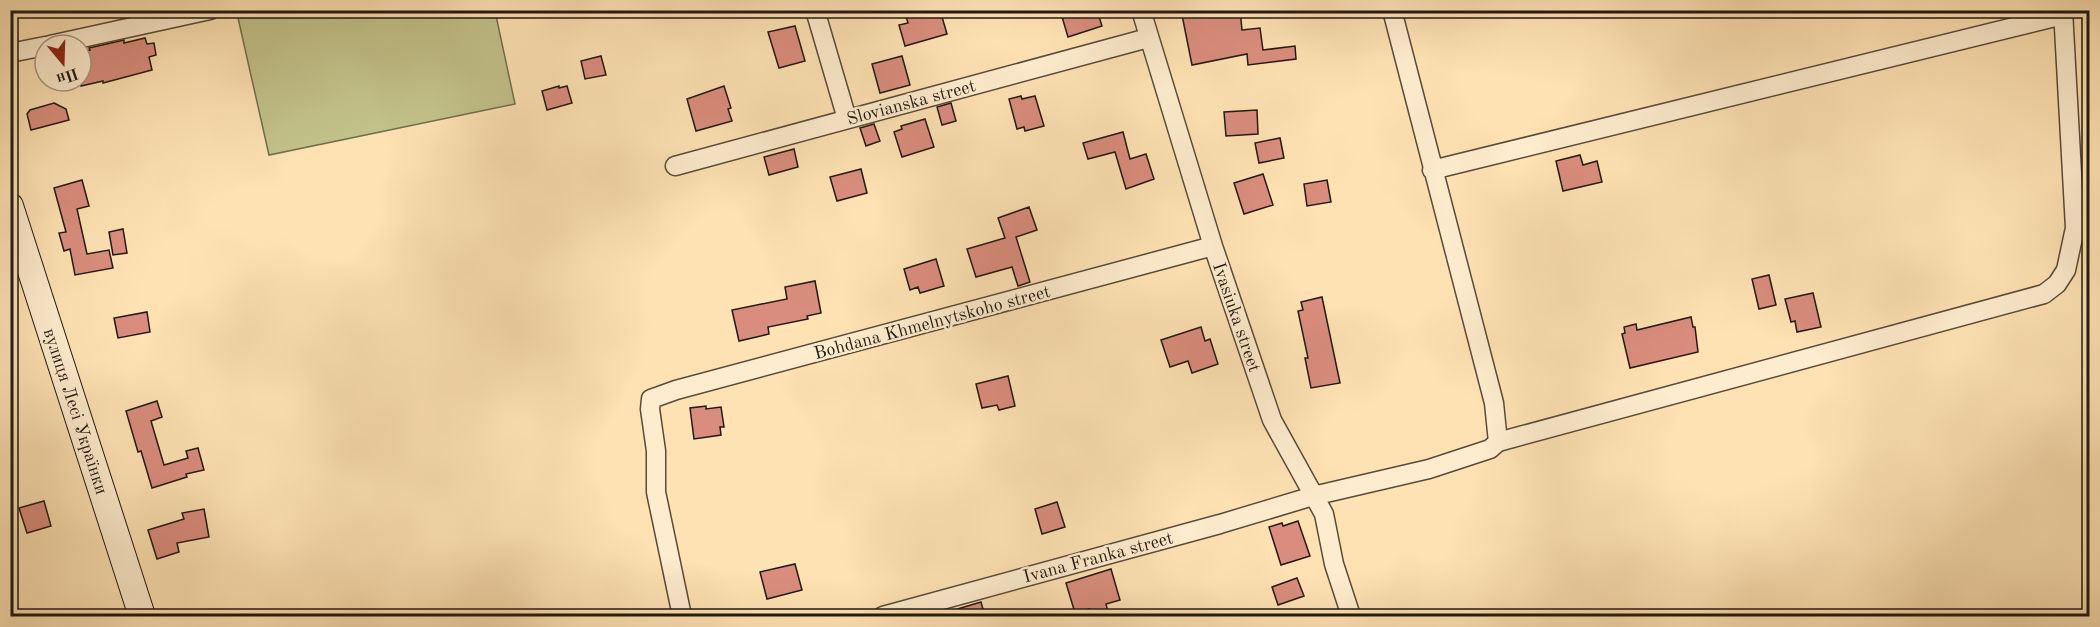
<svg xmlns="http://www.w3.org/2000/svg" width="2100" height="627" viewBox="0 0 2100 627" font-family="'Old Standard TT',serif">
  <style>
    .green { fill: #c3c28b; stroke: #726e4d; stroke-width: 1.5 }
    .building { fill: #da8d7e; stroke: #21190f; stroke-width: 1.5 }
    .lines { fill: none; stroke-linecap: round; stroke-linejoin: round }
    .street-casing { stroke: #584b38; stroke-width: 21 }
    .secondary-casing { stroke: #21190f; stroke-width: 28 }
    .street { stroke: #feecce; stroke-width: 18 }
    .secondary { stroke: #feecce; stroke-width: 26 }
    .labels { text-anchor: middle; stroke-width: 5; stroke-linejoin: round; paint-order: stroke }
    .street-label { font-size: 18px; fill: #21190f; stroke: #feecce }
  </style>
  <rect width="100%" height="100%" fill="#fee2b4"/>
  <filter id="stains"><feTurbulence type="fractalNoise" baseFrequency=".00333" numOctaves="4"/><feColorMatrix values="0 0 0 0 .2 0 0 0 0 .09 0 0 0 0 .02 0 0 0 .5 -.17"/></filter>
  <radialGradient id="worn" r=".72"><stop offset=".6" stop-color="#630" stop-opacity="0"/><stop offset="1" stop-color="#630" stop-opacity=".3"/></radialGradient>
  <path class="green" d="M 266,10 L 495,11 L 515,104 L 269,155 L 238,18 Z"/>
  <path class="building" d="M 913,10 L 940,10 L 947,34 L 905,46 L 899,25 L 908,23 L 905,13 Z
    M 1060,10 L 1097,10 L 1102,26 L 1068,37 Z
    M 1181,10 L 1240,10 L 1242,30 L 1260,28 L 1263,50 L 1295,46 L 1296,59 L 1248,65 L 1247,54 L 1192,65 Z
    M 795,26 L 805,61 L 779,68 L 768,32 Z
    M 145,38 L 147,44 L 154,43 L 156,55 L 149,57 L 152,70 L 103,83 L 103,81 L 81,86 L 81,52 L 90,50 L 89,48 L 124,40 L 124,43 Z
    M 601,56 L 606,75 L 585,79 L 581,61 Z
    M 902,56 L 910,85 L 880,93 L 872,64 Z
    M 559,86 L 559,88 L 567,86 L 572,103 L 547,110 L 542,91 Z
    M 724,86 L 731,108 L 728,109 L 732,121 L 696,131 L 687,99 Z
    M 1021,96 L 1022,99 L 1035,96 L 1044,126 L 1025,131 L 1024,127 L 1017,129 L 1009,99 Z
    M 54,103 L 66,109 L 69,120 L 31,130 L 27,114 L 30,110 Z
    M 951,103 L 956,121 L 942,125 L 937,107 Z
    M 1257,110 L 1258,134 L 1226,136 L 1224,112 Z
    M 925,119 L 934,147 L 902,157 L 894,132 L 902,129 L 901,126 Z
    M 874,124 L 880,141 L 866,146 L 860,128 Z
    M 1123,132 L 1130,159 L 1146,154 L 1154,179 L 1126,189 L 1115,152 L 1088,159 L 1083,143 Z
    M 1280,138 L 1284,158 L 1259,163 L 1255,143 Z
    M 794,149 L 798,167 L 769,175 L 764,157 Z
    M 1580,155 L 1583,165 L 1597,161 L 1602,182 L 1563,191 L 1556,161 Z
    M 861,169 L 867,193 L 837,201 L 830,177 Z
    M 1263,174 L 1273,205 L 1244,214 L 1234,183 Z
    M 82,180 L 89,206 L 77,209 L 87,254 L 109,250 L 113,268 L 75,275 L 70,249 L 64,251 L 59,233 L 66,232 L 54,188 Z
    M 1327,180 L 1331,202 L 1307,206 L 1304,184 Z
    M 1029,207 L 1037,230 L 1016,237 L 1030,282 L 1018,286 L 1012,267 L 976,277 L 967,249 L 1005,238 L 998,218 Z
    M 123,229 L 127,253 L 113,255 L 109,232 Z
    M 936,259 L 944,286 L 920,293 L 918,287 L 910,290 L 904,269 Z
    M 1769,275 L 1776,305 L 1759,309 L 1752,279 Z
    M 815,281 L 821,313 L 807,316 L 808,319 L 768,327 L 769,334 L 739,341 L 732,310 L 787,299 L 785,287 Z
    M 1813,293 L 1821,327 L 1797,332 L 1795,321 L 1791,322 L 1785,299 Z
    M 1322,297 L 1340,383 L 1311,388 L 1305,358 L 1308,358 L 1298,311 L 1303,310 L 1301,302 Z
    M 147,312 L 150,332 L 118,338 L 114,318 Z
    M 1691,317 L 1693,327 L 1695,327 L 1698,352 L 1630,368 L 1622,334 L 1625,333 L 1624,327 L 1636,324 L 1637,330 Z
    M 1201,327 L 1205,341 L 1210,339 L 1218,364 L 1192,373 L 1188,361 L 1170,367 L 1161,340 Z
    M 1008,376 L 1015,406 L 999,410 L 997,405 L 982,408 L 976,384 Z
    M 157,401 L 162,417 L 151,421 L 164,465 L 188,458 L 186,451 L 198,448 L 204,470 L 186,474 L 187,477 L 152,488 L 141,451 L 138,452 L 126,411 Z
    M 706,406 L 706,409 L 721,407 L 724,427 L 720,427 L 721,435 L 694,439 L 690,408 Z
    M 44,501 L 51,526 L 27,533 L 19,508 Z
    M 1057,502 L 1065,527 L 1042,534 L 1035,509 Z
    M 204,509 L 209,537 L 177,543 L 179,552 L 157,559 L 148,530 L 184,519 L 182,513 Z
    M 1298,521 L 1310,556 L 1281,565 L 1269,527 L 1282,523 L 1283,526 Z
    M 795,564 L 802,590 L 767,599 L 760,572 Z
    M 1111,569 L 1120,600 L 1106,604 L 1109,616 L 1091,616 L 1089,609 L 1075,613 L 1066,583 Z
    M 1297,578 L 1304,596 L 1278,605 L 1272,587 Z
    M 981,602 L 985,616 L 945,616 L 944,613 Z"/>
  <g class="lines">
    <defs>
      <path id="street" d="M 815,10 L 847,119
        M 1141,10 L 1213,246 L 1272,420 L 1324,514 L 1334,564 L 1351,616
        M 1392,10 L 1494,403 L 1498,442
        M 50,45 L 210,10
        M 10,53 L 45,46
        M 675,166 L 1148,38
        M 1432,170 L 2063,15
        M 682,616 L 656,492 L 656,451 L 650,409 L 651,399 L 676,390 L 1213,246
        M 883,616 L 1220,524 L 1313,496 L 1429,469 L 1490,449 L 1498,442 L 2044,294 L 2057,284 L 2066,270 L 2075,228 L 2063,10"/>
      <path id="secondary" d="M 10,206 L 142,616"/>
    </defs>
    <use href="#street" class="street-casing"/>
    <use href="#secondary" class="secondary-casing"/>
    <use href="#street" class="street"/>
    <use href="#secondary" class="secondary"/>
  </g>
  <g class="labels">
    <g class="street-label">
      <text transform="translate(911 102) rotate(-15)" y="6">Slovianska street</text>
      <text transform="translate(1237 317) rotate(71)" y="6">Ivasiuka street</text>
      <text transform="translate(932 322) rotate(-15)" y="6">Bohdana Khmelnytskoho street</text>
      <text transform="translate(76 411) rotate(72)" y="6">вулиця Лесі Українки</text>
      <text transform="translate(1098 557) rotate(-15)" y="6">Ivana Franka street</text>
    </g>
  </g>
  <rect width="2100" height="627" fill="none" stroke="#fee2b4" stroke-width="36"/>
  <rect x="12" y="12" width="2076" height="603" fill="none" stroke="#21190f" stroke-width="3"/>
  <rect x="18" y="18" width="2064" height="591" fill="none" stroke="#21190f" stroke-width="1.5"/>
  <g transform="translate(63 63) rotate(161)"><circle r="28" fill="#feecce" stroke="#a69882" stroke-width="1.5"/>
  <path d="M0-4.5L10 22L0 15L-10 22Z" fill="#8f2418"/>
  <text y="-9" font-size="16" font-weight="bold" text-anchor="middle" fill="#21190f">Пн</text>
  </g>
  <rect width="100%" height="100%" filter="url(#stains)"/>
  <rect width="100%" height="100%" fill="url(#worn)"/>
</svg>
